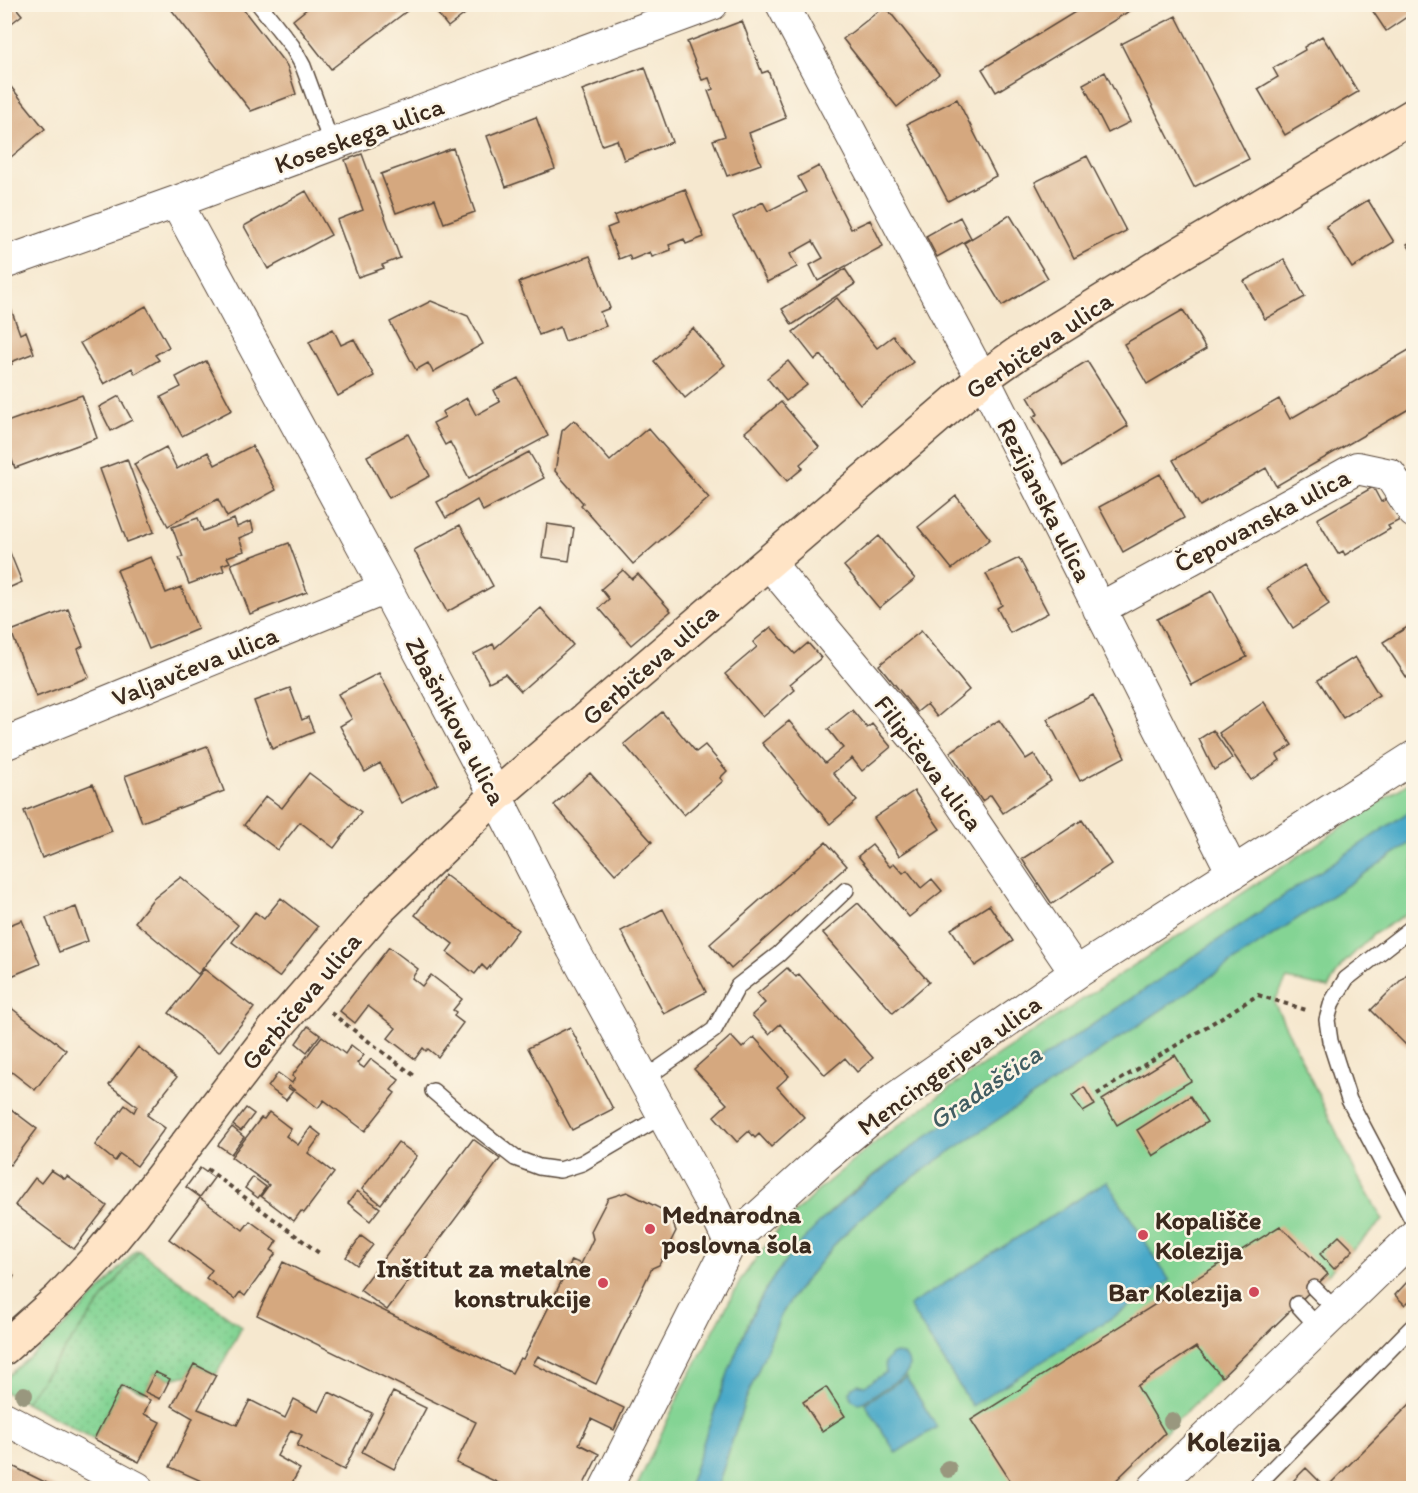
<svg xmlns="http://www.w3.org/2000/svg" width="1418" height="1493" viewBox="0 0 1418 1493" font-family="Itim,sans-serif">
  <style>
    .grass { fill: #84d494; stroke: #607f59; stroke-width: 1.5 }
    .park { fill: url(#park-dots); stroke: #607f59; stroke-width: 1.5 }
    .water { fill: #49a9c8; stroke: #426a73; stroke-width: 1.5 }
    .building { fill: #d5a87f }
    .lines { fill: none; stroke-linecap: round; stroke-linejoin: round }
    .lane-casing { stroke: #574639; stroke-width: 18 }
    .street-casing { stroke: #574639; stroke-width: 34 }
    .secondary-casing { stroke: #574639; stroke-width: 36 }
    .path { stroke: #574639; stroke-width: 4; stroke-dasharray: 4.5 4.5; stroke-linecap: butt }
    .lane { stroke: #fff; stroke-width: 15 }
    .street { stroke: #fff; stroke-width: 32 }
    .secondary { stroke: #ffe4c6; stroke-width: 33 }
    .tree { fill: #99977e }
    .poi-dot { fill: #d1495b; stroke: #fcf5e5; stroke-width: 2 }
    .labels { text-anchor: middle; stroke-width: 5; stroke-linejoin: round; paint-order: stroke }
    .street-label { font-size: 26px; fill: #3b2a1e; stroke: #fcf5e5 }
    .poi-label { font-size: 26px; font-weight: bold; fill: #3b2a1e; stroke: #fcf5e5; text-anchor: start }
    .water-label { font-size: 27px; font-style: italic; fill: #415d62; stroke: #fcf5e5 }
    .quarter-label { font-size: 28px; font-weight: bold; fill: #3b2a1e; stroke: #fcf5e5 }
  </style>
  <defs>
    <pattern id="park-dots" width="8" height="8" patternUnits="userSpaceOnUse" patternTransform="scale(1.5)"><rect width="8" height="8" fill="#84d494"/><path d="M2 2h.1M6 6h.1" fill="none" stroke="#73b67f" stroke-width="1.8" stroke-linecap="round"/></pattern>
  </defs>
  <rect width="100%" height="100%" fill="#fcf5e5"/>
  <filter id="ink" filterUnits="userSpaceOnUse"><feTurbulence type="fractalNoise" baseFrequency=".0167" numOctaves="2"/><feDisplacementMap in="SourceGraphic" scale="12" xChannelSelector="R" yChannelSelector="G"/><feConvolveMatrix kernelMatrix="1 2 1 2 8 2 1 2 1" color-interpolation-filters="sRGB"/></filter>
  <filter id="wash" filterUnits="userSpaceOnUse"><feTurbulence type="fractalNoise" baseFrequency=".008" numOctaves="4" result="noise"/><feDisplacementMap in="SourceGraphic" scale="24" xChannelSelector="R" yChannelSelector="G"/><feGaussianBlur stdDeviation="1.35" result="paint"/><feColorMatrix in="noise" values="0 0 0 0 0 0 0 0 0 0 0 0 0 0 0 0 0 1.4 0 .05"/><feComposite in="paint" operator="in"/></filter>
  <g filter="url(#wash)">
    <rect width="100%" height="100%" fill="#f6e8cf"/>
    <path class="grass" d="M 1413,780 L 1413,809 L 930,1134 L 860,1185 L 828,1214 L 776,1274 L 758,1302 L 746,1328 L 719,1398 L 688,1488 L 636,1488 L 682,1389 L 742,1278 L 757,1257 L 779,1229 L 823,1186 L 877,1141 L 964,1078 Z
      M 1413,841 L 1413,910 L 1374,934 L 1342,965 L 1328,988 L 1287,979 L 1274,1002 L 1358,1177 L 1383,1220 L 1108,1488 L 717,1488 L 744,1404 L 781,1315 L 795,1293 L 833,1246 L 860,1219 L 898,1188 L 948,1153 Z
      M 136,1250 L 139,1251 L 25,1402 L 5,1392 L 5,1378 L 53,1337 L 96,1295 Z"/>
    <path class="park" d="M 139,1251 L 242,1327 L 216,1375 L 194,1364 L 188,1375 L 170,1379 L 155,1372 L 145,1392 L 123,1383 L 94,1439 L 25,1402 Z"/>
    <path class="water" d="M 1413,809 L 1413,841 L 948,1153 L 898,1188 L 860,1219 L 833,1246 L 795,1293 L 781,1315 L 744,1404 L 717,1488 L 688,1488 C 701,1448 715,1408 730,1368 C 743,1336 755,1303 776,1274 C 817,1215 873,1176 930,1134 Z
      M 1107,1181 L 1170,1281 L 972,1406 L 909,1306 Z
      M 896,1353 L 905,1356 L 908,1360 L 909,1366 L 908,1371 L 904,1376 L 863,1402 L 858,1403 L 852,1400 L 849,1392 L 852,1387 L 858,1384 L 865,1386 L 886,1372 L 885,1362 L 891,1355 Z
      M 906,1377 L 937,1427 L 896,1453 L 865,1403 Z"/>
    <g id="blocks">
      <path class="building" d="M 4,4 L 13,4 L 22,15 L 4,29 Z
        M 167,4 L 239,4 L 287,66 L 296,94 L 251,111 Z
        M 313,4 L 416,4 L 331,69 L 293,20 Z
        M 430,4 L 478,4 L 448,27 Z
        M 1088,4 L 1141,4 L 996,92 L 982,69 Z
        M 1368,4 L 1414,4 L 1414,12 L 1386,31 Z
        M 885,6 L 939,74 L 897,107 L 843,39 Z
        M 1176,16 L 1249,159 L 1194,187 L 1121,44 Z
        M 742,21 L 762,73 L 768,71 L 786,118 L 749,133 L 761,164 L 727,176 L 713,140 L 725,136 L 708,91 L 713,89 L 709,78 L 702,80 L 687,42 Z
        M 1322,36 L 1329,47 L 1330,45 L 1358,92 L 1285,135 L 1258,89 L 1278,77 L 1273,68 L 1305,50 L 1304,47 Z
        M 645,67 L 672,142 L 624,160 L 617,140 L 602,145 L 582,90 Z
        M 1105,72 L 1130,122 L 1108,133 L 1083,84 Z
        M 7,82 L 45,129 L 5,162 L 5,85 Z
        M 957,99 L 996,176 L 948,201 L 907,124 Z
        M 536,117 L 555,169 L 506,187 L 487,136 Z
        M 453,148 L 475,212 L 444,223 L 435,199 L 396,213 L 381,174 Z
        M 362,154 L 400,258 L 382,265 L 384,268 L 358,277 L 337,220 L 363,210 L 345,160 Z
        M 1087,156 L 1126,231 L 1074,258 L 1035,182 Z
        M 819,166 L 851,229 L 870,220 L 883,246 L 818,281 L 810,265 L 823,258 L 813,241 L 790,254 L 797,267 L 767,282 L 733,217 L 763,202 L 768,211 L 806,192 L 798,177 Z
        M 685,189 L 704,237 L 686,244 L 684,239 L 669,245 L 671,250 L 652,257 L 650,252 L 631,260 L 629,255 L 619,259 L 607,228 L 617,224 L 614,216 Z
        M 306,191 L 331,235 L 268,269 L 244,226 Z
        M 1368,200 L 1394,242 L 1352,268 L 1326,226 Z
        M 1010,215 L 1048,278 L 1002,306 L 964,243 Z
        M 960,217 L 971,238 L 937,257 L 926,236 Z
        M 1414,240 L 1414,255 L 1407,244 Z
        M 590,256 L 610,308 L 600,312 L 606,326 L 565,341 L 560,327 L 539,335 L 519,282 Z
        M 1284,259 L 1305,297 L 1265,319 L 1244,281 Z
        M 845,269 L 855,284 L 792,325 L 782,309 Z
        M 837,298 L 877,348 L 893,336 L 913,362 L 860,404 L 821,355 L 815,360 L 793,332 Z
        M 431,301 L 468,316 L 483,344 L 433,372 L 428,363 L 416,370 L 390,322 Z
        M 146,306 L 169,347 L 155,355 L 159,360 L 135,374 L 132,368 L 104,384 L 80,343 Z
        M 11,309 L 20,334 L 26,331 L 34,353 L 11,362 L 12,364 L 4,367 L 4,311 Z
        M 1183,310 L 1206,349 L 1147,384 L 1124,344 Z
        M 693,328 L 725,365 L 685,398 L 654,361 Z
        M 333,329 L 341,345 L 354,339 L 374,376 L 338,396 L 309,342 Z
        M 1414,347 L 1414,406 L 1276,486 L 1266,468 L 1200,506 L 1173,460 L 1279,399 L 1290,419 Z
        M 206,361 L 232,410 L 182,436 L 161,397 L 181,387 L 176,377 Z
        M 788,361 L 807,385 L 786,401 L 767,378 Z
        M 1087,361 L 1128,426 L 1064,466 L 1033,417 L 1038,414 L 1028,397 Z
        M 518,378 L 548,436 L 469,478 L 450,442 L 445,445 L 433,423 L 445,417 L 442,412 L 467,398 L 476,415 L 500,402 L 494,390 Z
        M 82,395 L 97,438 L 15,468 L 4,439 L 4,423 Z
        M 119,396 L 132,420 L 111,431 L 99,407 Z
        M 781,402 L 819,447 L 800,464 L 803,468 L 787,481 L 745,432 Z
        M 574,420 L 610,461 L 648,428 L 709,498 L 633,564 L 581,505 L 583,503 L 555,471 L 562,431 Z
        M 408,434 L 430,476 L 389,498 L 367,456 Z
        M 252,446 L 276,490 L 227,517 L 218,499 L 168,526 L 134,464 L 166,447 L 177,469 L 208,452 L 215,465 Z
        M 529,452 L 544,478 L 483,511 L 477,500 L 446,518 L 437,502 Z
        M 127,459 L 154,532 L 127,542 L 100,469 Z
        M 1160,474 L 1184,518 L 1123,552 L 1099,507 Z
        M 1373,487 L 1381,502 L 1388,498 L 1400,520 L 1388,526 L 1390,529 L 1345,555 L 1343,551 L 1338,554 L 1317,519 Z
        M 956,496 L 990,539 L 952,569 L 918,527 Z
        M 198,518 L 203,531 L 234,519 L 237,527 L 251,521 L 254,532 L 239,538 L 244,551 L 227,557 L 230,562 L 222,565 L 224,571 L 189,584 L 179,558 L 183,557 L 172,527 Z
        M 547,524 L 574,528 L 569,561 L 542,557 Z
        M 460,525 L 493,586 L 447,612 L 414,550 Z
        M 879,536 L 915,579 L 879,608 L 844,566 Z
        M 4,538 L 22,582 L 4,590 Z
        M 289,543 L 307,592 L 250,614 L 231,564 Z
        M 151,557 L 166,593 L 181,587 L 198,629 L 149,649 L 117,570 Z
        M 1019,558 L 1048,613 L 1010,633 L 997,608 L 1002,605 L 986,574 Z
        M 1304,565 L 1329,604 L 1293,628 L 1267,588 Z
        M 623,570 L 632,579 L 638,574 L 671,611 L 631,645 L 599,608 L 609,599 L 601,589 Z
        M 1212,591 L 1247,657 L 1192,685 L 1157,619 Z
        M 541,608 L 573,645 L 521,691 L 505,674 L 489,682 L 474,654 L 493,644 L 495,648 Z
        M 68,609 L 83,646 L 78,649 L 89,677 L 36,697 L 11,631 Z
        M 1414,623 L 1414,683 L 1411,684 L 1383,642 Z
        M 771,627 L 795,654 L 808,643 L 821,658 L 790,684 L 795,690 L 763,717 L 725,674 L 757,647 L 753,642 Z
        M 921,631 L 969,690 L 937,717 L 927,704 L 917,712 L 879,665 Z
        M 1355,657 L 1379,695 L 1343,718 L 1318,680 Z
        M 379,673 L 438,784 L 401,803 L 380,763 L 365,772 L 340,726 L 352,719 L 338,694 Z
        M 290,688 L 302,720 L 308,717 L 314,732 L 272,749 L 254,701 Z
        M 1093,695 L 1125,757 L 1080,781 L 1047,719 Z
        M 1264,702 L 1292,745 L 1277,755 L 1280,760 L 1251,780 L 1219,733 Z
        M 852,710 L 867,728 L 872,724 L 891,747 L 862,771 L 852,758 L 833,773 L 857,801 L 830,824 L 762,743 L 789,721 L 825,763 L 843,748 L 828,729 Z
        M 662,712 L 696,752 L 705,745 L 727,771 L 720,778 L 723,781 L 684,815 L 624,744 Z
        M 999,720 L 1026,759 L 1034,754 L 1051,781 L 1003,813 L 991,795 L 982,801 L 950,752 Z
        M 1213,730 L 1232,758 L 1214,770 L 1199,739 Z
        M 207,746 L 224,791 L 142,822 L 125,776 Z
        M 309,773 L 361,812 L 334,848 L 300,822 L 278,850 L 244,825 L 266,796 L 282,808 Z
        M 590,773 L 652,842 L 615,874 L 554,805 Z
        M 93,784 L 112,831 L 42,858 L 24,811 Z
        M 914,791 L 940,829 L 899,856 L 874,818 Z
        M 1082,820 L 1111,864 L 1052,904 L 1022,859 Z
        M 826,842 L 847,866 L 731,969 L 710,944 Z
        M 872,845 L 890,867 L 894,863 L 903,873 L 907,870 L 921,888 L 932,879 L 942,891 L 909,917 L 858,856 Z
        M 445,875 L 518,930 L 487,970 L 482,965 L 475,974 L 447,952 L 453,944 L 415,915 Z
        M 181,877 L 238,925 L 198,974 L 135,922 L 153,899 Z
        M 281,898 L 318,927 L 279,977 L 232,942 L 255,912 L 264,919 Z
        M 858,903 L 929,982 L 893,1013 L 823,933 Z
        M 989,905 L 1013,941 L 975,966 L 951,929 Z
        M 76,907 L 88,941 L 59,952 L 46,918 Z
        M 663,909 L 706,992 L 664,1014 L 621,931 Z
        M 22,920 L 40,964 L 4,979 L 4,927 Z
        M 389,947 L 418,969 L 412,978 L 422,986 L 431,975 L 462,999 L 453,1010 L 456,1012 L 454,1016 L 463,1023 L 438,1057 L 428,1049 L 426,1051 L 423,1048 L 415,1059 L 388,1038 L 396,1028 L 368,1006 L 355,1023 L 340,1011 Z
        M 1414,967 L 1414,1039 L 1407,1046 L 1371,1010 Z
        M 787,968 L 796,977 L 799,974 L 873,1058 L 857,1072 L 845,1058 L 825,1075 L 780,1024 L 769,1034 L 752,1015 L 765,1003 L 757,994 Z
        M 204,969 L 254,1008 L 219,1052 L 169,1013 Z
        M 10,1007 L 66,1050 L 35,1090 L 4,1066 L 4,1014 Z
        M 308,1026 L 320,1035 L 307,1052 L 296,1043 Z
        M 570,1027 L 613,1109 L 572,1130 L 528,1048 Z
        M 322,1036 L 345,1054 L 351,1045 L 364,1055 L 357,1063 L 364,1068 L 371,1059 L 399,1080 L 391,1090 L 395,1093 L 365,1131 L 324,1100 L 318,1108 L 289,1086 L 288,1088 L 293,1091 L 286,1100 L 268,1087 L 278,1073 L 292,1083 L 295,1078 L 292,1076 Z
        M 731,1036 L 742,1048 L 754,1037 L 789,1076 L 777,1087 L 804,1117 L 771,1147 L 759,1134 L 755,1138 L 749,1131 L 737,1142 L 714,1116 L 727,1104 L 694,1069 Z
        M 138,1047 L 177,1077 L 147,1115 L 165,1128 L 137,1166 L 120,1154 L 115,1161 L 95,1145 L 125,1105 L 134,1112 L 137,1106 L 109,1085 Z
        M 1175,1055 L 1191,1081 L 1117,1125 L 1102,1100 Z
        M 1084,1087 L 1095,1105 L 1083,1112 L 1072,1096 Z
        M 1190,1096 L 1207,1122 L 1153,1156 L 1137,1130 Z
        M 4,1104 L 37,1129 L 10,1165 L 4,1161 Z
        M 246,1108 L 254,1114 L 241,1131 L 233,1125 Z
        M 269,1112 L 291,1129 L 286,1136 L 298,1145 L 311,1127 L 321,1135 L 308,1153 L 334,1173 L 304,1213 L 301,1211 L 294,1221 L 261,1196 L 269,1185 L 231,1157 L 261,1118 L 264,1119 Z
        M 232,1127 L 244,1137 L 231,1154 L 218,1145 Z
        M 473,1139 L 500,1159 L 387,1310 L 360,1290 Z
        M 398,1142 L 417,1156 L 381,1204 L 362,1189 Z
        M 200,1168 L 214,1178 L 200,1197 L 186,1187 Z
        M 51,1170 L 65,1179 L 67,1176 L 107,1206 L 74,1249 L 15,1205 L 35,1178 L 41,1183 Z
        M 253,1177 L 266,1187 L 258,1198 L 245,1188 Z
        M 357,1191 L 380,1208 L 370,1221 L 348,1203 Z
        M 627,1192 L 669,1213 L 676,1231 L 659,1265 L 652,1268 L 596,1384 L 538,1356 L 533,1364 L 624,1408 L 614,1430 L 591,1419 L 579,1444 L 599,1454 L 582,1488 L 509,1488 L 456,1463 L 476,1422 L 257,1315 L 283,1262 L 512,1373 L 520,1358 L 523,1359 L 572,1260 L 581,1264 L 593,1239 L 591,1231 L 608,1198 Z
        M 200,1198 L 243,1230 L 250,1221 L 277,1241 L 271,1250 L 276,1253 L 245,1296 L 240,1292 L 235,1299 L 206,1278 L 212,1270 L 169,1239 Z
        M 1280,1226 L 1328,1274 L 1222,1377 L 1196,1347 L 1137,1386 L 1165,1433 L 1108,1488 L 1015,1488 L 971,1420 Z
        M 361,1236 L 373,1245 L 357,1265 L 346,1257 Z
        M 1339,1236 L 1353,1250 L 1334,1269 L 1320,1254 Z
        M 5,1271 L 14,1276 L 5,1296 Z
        M 1408,1281 L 1414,1286 L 1414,1296 L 1405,1305 L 1395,1295 Z
        M 194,1364 L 216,1375 L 198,1409 L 237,1425 L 250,1400 L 285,1418 L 294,1399 L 319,1412 L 329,1392 L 372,1413 L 344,1470 L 297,1446 L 302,1435 L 291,1430 L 277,1456 L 300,1469 L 289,1488 L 203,1488 L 206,1483 L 170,1467 L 193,1418 L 172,1406 Z
        M 155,1372 L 170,1379 L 160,1399 L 145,1392 Z
        M 121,1386 L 150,1400 L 144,1414 L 160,1422 L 139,1462 L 94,1439 Z
        M 826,1387 L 845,1416 L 822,1431 L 803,1402 Z
        M 393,1392 L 426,1408 L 394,1469 L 362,1452 Z
        M 1414,1400 L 1414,1488 L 1326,1488 Z
        M 4,1462 L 57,1488 L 4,1488 Z
        M 1306,1468 L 1326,1488 L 1286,1488 Z"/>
    </g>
  </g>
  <g filter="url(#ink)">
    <use href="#blocks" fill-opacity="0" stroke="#574639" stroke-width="1.5"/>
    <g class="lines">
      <defs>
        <path id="lane" d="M 259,4 L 292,46 L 303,66 L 332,145
          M 1414,926 L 1346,979 L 1332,1002 L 1327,1020 L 1330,1041 L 1349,1100 L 1414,1223
          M 644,1079 L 714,1030 L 738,986 L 779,954 L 846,890
          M 433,1091 L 468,1121 L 515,1158 L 539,1167 L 560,1170 L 582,1163 L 664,1115
          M 1314,1288 L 1337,1311
          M 1297,1304 L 1319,1328
          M 1254,1488 L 1411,1328"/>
        <path id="street" d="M 782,4 L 971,359 L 983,378 L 1233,873
          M 176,202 L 390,596 L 496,796 L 573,949 L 711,1203 L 730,1243
          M 4,263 L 176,202 L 712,4
          M 769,563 L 925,750 L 1076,973
          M 1099,609 L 1357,468 L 1390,475 L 1414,512
          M 4,744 L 386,588
          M 4,1418 L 137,1488
          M 606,1488 L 730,1243 L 776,1201 L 823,1158 L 896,1098 L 1076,973 L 1414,757
          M 1154,1488 L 1414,1236"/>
        <path id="secondary" d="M 4,1348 L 59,1299 L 98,1257 L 134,1213 L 274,1030 L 379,909 L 496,796 L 983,378 L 1017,354 L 1174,257 L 1414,115"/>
      </defs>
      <use href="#lane" class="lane-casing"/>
      <use href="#street" class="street-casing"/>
      <use href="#secondary" class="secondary-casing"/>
      <path class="path" d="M 331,1013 L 416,1077
        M 1097,1094 L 1258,995 L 1306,1010
        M 207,1169 L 319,1253"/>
      <use href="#lane" class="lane"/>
      <use href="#street" class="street"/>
      <use href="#secondary" class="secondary"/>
    </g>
    <g class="tree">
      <circle cx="24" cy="1395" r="9"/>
      <circle cx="1172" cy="1421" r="9"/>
      <circle cx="948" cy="1469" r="9"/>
    </g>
  </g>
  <g class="poi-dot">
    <circle cx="650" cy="1229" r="6"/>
    <circle cx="1143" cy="1235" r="6"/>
    <circle cx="603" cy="1283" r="6"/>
    <circle cx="1254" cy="1292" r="6"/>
  </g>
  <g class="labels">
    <g class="street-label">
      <text transform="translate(359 135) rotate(-20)" y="9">Koseskega ulica</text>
      <text transform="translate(1039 345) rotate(-34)" y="9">Gerbičeva ulica</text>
      <text transform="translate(1045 500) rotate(63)" y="9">Rezijanska ulica</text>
      <text transform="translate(1262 520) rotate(-28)" y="9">Čepovanska ulica</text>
      <text transform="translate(650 664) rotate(-41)" y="9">Gerbičeva ulica</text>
      <text transform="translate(195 666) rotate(-22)" y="9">Valjavčeva ulica</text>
      <text transform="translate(456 721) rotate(62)" y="9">Zbašnikova ulica</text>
      <text transform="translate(929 763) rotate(53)" y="9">Filipičeva ulica</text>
      <text transform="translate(301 1001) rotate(-50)" y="9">Gerbičeva ulica</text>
      <text transform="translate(949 1065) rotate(-36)" y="9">Mencingerjeva ulica</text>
    </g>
    <g class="poi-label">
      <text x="662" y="1223">Mednarodna<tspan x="662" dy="30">poslovna šola</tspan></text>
      <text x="1155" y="1229">Kopališče<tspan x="1155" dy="30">Kolezija</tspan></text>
      <text x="591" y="1277" text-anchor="end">Inštitut za metalne<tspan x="591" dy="30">konstrukcije</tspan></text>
      <text x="1242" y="1301" text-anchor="end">Bar Kolezija</text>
    </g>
    <g class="water-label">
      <text transform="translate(985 1087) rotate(-34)" y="9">Gradaščica</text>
    </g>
    <g class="quarter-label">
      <text x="1234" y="1451">Kolezija</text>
    </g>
  </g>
  <rect width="1418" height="1493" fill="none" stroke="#fcf5e5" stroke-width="24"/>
</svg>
